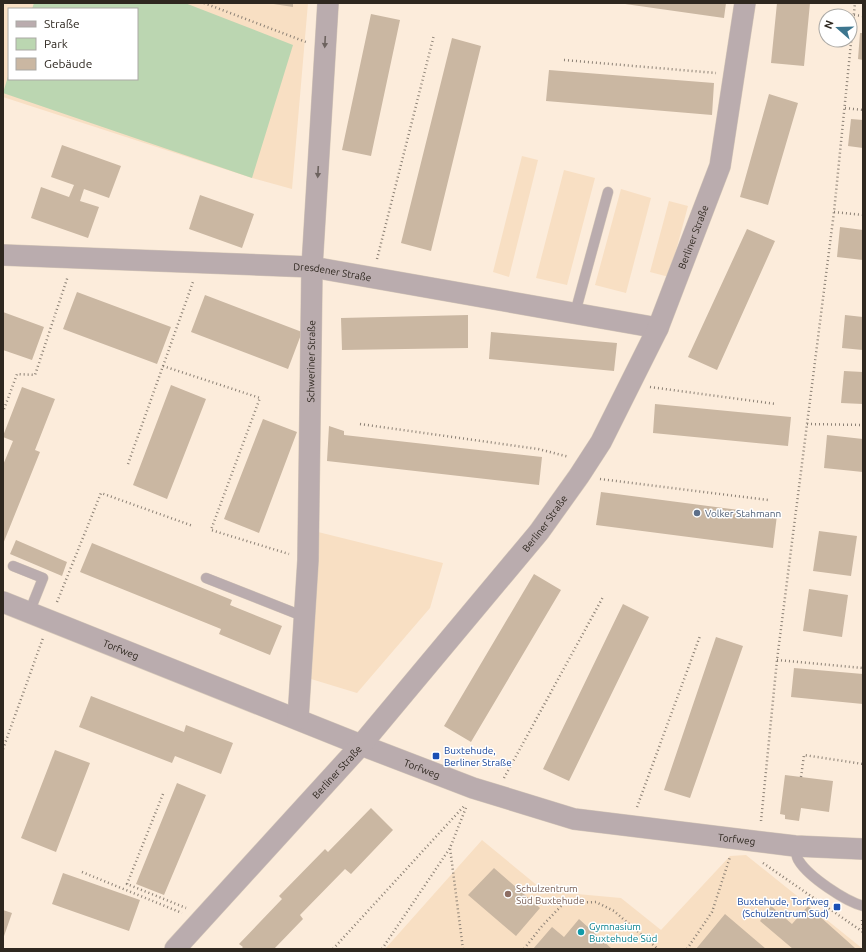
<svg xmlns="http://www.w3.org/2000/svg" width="866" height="952" viewBox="0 0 866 952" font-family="Ubuntu,sans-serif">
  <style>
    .built { fill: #f8dfc3; fill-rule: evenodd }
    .green { fill: #bbd6b1 }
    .building { fill: #cab7a2 }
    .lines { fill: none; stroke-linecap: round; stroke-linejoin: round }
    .service-casing { stroke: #d7c9b9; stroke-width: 11 }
    .minor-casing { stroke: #d7c9b9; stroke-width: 22 }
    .path { stroke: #8c8175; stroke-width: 2.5; stroke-dasharray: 1 3; stroke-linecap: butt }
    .service { stroke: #baacae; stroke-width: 10 }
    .minor { stroke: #baacae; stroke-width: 21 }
    .oneway { fill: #6d635f }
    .service-dot { fill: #5c6f8a; stroke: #fff; stroke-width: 1.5 }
    .transit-dot { fill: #1a4fb4; stroke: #fff; stroke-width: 1.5 }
    .education-dot { fill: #8d6e63; stroke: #fff; stroke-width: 1.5 }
    .culture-dot { fill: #0f9aa8; stroke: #fff; stroke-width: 1.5 }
    .labels { text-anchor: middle; stroke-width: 3; stroke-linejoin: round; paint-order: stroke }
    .street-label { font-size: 10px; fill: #2e271f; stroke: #fff }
    .service-label { font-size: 10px; fill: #4e5e75; stroke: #fff; text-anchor: start }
    .transit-label { font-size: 10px; fill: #164399; stroke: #fff; text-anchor: start }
    .education-label { font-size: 10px; fill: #785e54; stroke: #fff; text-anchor: start }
    .culture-label { font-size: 10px; fill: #0d838f; stroke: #fff; text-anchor: start }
  </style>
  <rect width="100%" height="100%" fill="#fcecdb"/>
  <path class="built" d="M 3,3 L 308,3 L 292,189 L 252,178 L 3,97 ZM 9,9 L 137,9 L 137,79 L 9,79 Z
    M 522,156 L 538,160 L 509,277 L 493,272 Z
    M 564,170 L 595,178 L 567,285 L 536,278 Z
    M 621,189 L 651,198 L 626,293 L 595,285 Z
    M 669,201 L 688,206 L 669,277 L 650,272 Z
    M 318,532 L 443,563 L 430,608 L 357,693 L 311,679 Z
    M 482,840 L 544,891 L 621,898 L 661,930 L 730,856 L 746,855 L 863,949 L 385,949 Z"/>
  <path class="green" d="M 34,3 L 185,3 L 293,45 L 252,178 L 3,93 L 9,73 L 9,79 L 137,79 L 137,9 L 32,9 Z"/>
  <path class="building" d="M 267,3 L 293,3 L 293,7 Z
    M 618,3 L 726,3 L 724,18 Z
    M 777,3 L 810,3 L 804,66 L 771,63 Z
    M 371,14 L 400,20 L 371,156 L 342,150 Z
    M 860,33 L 863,33 L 863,60 L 858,59 Z
    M 452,38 L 481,46 L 431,251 L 401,243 Z
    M 549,70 L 714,83 L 712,115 L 546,101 Z
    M 769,94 L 798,103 L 768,205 L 740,197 Z
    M 851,119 L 863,120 L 863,148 L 848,146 Z
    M 62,145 L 121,166 L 109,198 L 84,189 L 80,201 L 99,207 L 88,238 L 31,218 L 41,187 L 69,197 L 74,185 L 51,177 Z
    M 200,195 L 254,214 L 242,248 L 189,229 Z
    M 840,227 L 863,230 L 863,260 L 837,257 Z
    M 747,229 L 775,241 L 717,370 L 688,357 Z
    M 77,292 L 171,327 L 157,364 L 63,329 Z
    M 205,295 L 302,332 L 288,369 L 191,332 Z
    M 3,312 L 44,327 L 32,360 L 3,350 Z
    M 468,315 L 468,348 L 342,350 L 341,318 Z
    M 845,315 L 863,317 L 863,350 L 842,348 Z
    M 491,332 L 617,343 L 614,371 L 489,359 Z
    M 844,371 L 863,372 L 863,404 L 841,403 Z
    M 171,385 L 206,399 L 167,499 L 133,485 Z
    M 22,387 L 55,399 L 35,450 L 40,452 L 3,544 L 3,465 L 13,441 L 3,437 L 3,436 Z
    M 655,404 L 791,417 L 788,446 L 653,433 Z
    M 263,419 L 297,432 L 259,533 L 224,519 Z
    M 329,426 L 344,431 L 344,435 L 542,457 L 539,485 L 327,461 Z
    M 827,435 L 863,439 L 863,472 L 824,468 Z
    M 601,492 L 777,515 L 773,548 L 596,525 Z
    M 819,531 L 857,536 L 851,576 L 813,571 Z
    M 16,540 L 67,562 L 62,576 L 10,554 Z
    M 92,543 L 232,600 L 230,605 L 282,626 L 270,655 L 219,634 L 221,629 L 80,572 Z
    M 534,574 L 561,590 L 471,742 L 444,726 Z
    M 809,589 L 848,595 L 842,637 L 803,631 Z
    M 623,604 L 649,617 L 569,781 L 543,769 Z
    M 716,637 L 743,646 L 690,798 L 664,790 Z
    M 794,668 L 863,674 L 863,704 L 791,697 Z
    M 91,696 L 184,732 L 186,725 L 233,743 L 221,774 L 175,756 L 172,763 L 79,727 Z
    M 55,750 L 90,763 L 56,852 L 21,838 Z
    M 785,775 L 833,781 L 829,812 L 801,808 L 799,821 L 785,819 L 785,815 L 780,814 Z
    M 177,783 L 206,795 L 164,895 L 136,884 Z
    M 371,808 L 393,830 L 351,874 L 345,869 L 300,915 L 303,919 L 274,949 L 241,949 L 243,947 L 239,944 L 282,899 L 279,896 L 325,849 L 328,852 Z
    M 494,868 L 540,908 L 516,936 L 468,895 Z
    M 63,873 L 140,900 L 129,931 L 52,904 Z
    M 771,906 L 792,924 L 808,906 L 855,948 L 854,949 L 793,949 L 760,921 Z
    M 3,910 L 12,913 L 3,939 Z
    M 725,914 L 766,949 L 696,949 Z
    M 579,919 L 612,949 L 533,949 L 552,927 L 564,937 Z"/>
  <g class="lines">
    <defs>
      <path id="service" d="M 575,313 L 608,192
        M 13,566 L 43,578 L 29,613
        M 206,578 L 305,617
        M 795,846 C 796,852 796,857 799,861 C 809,877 845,901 863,906"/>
      <g id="minor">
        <path id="s1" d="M 3,255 L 312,267 L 658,328"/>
        <path id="s2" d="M 3,602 L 361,745 L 473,788 L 574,819 L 795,846 L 863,849"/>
        <path id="s3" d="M 298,719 L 308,560 L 312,267 L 328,3"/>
        <path id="s4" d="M 175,949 L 361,745 L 539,532 L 579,476 L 601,442 L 658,328 L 720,166 L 745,3"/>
      </g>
    </defs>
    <use href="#service" class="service-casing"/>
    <use href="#minor" class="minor-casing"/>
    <path class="path" d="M 204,3 L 306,42
      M 854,15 L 863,16
      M 564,60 L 716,73
      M 845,108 L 863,110
      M 834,212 L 863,215
      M 377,259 L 434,35
      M 163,366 L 260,398 L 211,530 L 289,554
      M 650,387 L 776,404
      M 4,409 L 17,374 L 35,375 L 68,276
      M 360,424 L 538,449 L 569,457
      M 807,424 L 863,425
      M 128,464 L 193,282
      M 600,479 L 768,500
      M 57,602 L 101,493 L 193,526
      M 777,660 L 863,668
      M 3,749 L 43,638
      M 801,777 L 804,755 L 863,764
      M 504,778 L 603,597
      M 163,794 L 127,884 L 186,908
      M 637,807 L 700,636
      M 761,821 L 777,660 L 834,212 L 855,3
      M 763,863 L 863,932
      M 82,872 L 182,913
      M 862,920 L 863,931
      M 333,949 L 465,805
      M 382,949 L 450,848
      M 463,949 L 450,848 L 467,805
      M 524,949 L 542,926 L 564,903 L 596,902 L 614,911 L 658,949
      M 687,949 L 712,912 L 730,857"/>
    <use href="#service" class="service"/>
    <use href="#minor" class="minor"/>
  </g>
  <defs><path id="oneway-solid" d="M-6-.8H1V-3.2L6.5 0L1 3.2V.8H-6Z"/></defs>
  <g class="oneway">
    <use href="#oneway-solid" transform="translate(325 42) rotate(93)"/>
    <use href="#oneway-solid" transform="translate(318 172) rotate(93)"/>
  </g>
  <circle class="service-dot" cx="697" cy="513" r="4"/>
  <g class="transit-dot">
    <rect x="432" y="752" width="8" height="8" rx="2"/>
    <rect x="833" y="903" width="8" height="8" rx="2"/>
  </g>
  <circle class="education-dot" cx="508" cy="894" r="4"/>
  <circle class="culture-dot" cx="581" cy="932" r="4"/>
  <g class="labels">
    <g class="street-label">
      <text dy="4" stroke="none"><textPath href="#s4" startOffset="888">Berliner Straße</textPath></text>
      <text dy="4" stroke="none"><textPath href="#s1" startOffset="330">Dresdener Straße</textPath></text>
      <text dy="4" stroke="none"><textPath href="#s3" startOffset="358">Schweriner Straße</textPath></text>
      <text dy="4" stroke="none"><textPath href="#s4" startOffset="564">Berliner Straße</textPath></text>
      <text dy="4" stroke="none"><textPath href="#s2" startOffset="127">Torfweg</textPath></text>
      <text dy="4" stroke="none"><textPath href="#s2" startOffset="451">Torfweg</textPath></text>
      <text dy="4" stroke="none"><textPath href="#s4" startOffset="240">Berliner Straße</textPath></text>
      <text dy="4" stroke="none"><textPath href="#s2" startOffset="775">Torfweg</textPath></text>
    </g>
    <g class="service-label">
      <text x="705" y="517">Volker Stahmann</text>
    </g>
    <g class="transit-label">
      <text x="444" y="754">Buxtehude,<tspan x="444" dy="12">Berliner Straße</tspan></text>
      <text x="829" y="905" text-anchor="end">Buxtehude, Torfweg<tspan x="829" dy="12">(Schulzentrum Süd)</tspan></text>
    </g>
    <g class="education-label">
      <text x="516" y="892">Schulzentrum<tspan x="516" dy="12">Süd Buxtehude</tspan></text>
    </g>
    <g class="culture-label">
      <text x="589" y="930">Gymnasium<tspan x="589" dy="12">Buxtehude Süd</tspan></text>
    </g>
  </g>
  <rect width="866" height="952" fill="none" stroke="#2e271f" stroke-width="8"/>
  <rect x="8" y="8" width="130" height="72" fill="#ffffff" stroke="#aba9a5"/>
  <rect x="16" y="21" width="20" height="6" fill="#baacae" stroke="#aba9a5"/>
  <text x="44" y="28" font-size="12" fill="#2e271f">Straße</text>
  <rect x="16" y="38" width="20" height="12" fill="#bbd6b1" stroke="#aba9a5"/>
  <text x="44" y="48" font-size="12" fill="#2e271f">Park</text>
  <rect x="16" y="58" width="20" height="12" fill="#cab7a2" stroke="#aba9a5"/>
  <text x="44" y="68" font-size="12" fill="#2e271f">Gebäude</text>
  <g transform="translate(838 28) rotate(290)"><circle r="19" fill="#ffffff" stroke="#aba9a5"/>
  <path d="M0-3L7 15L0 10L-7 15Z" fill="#3c768f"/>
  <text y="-6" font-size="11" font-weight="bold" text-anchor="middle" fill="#2e271f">N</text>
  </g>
</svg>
